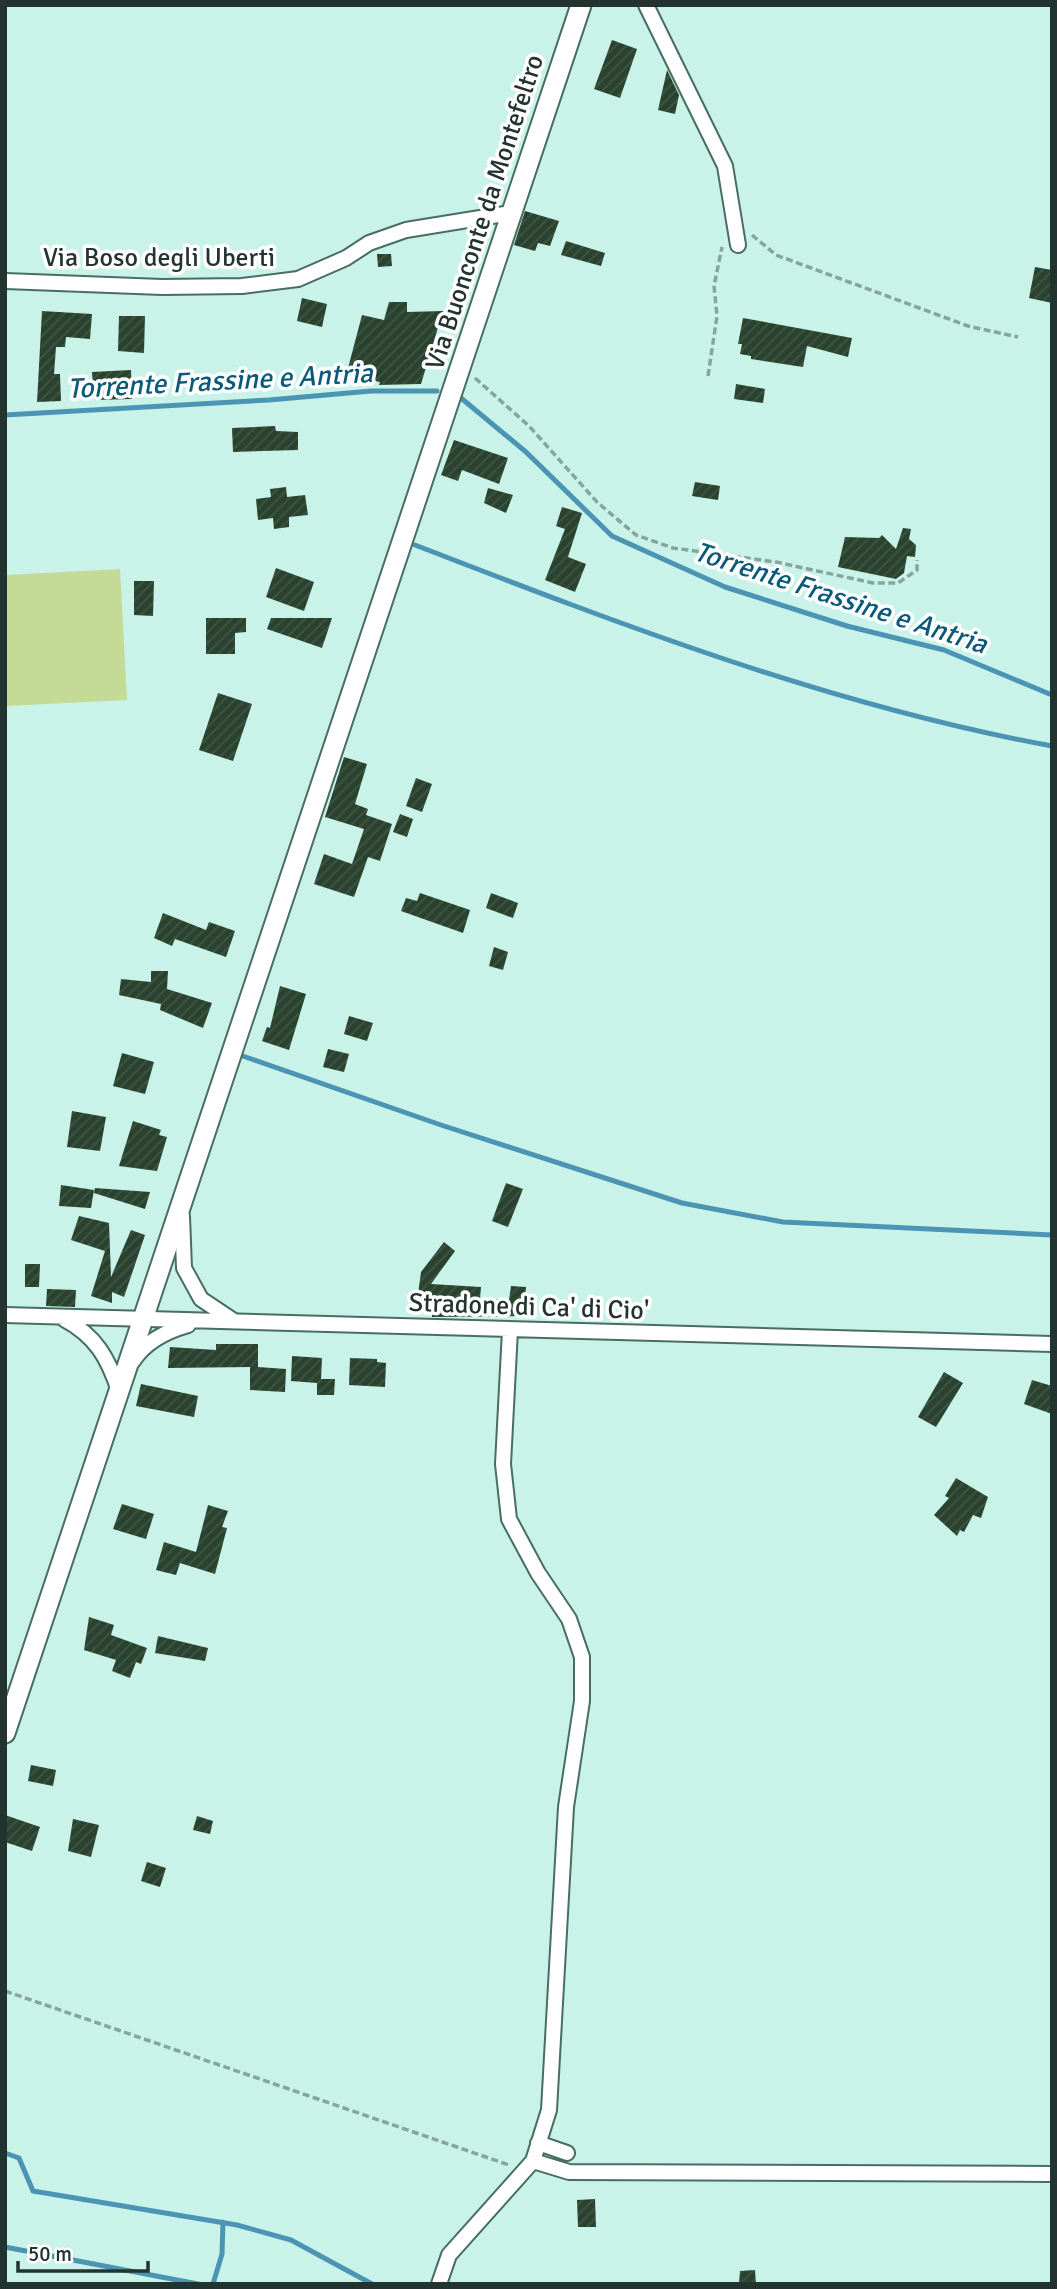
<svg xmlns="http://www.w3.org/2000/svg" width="1057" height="2289" viewBox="0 0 1057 2289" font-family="Signika,sans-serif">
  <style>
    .grass { fill: #c6da98 }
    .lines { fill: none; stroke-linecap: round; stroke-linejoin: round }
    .stream { stroke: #4c94b4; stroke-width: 5 }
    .building { fill: url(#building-hatch) }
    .street-casing { stroke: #476d64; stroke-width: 18 }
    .secondary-casing { stroke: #476d64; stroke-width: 23 }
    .path { stroke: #85a59d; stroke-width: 3.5; stroke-dasharray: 7 3.5; stroke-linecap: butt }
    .street { stroke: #fff; stroke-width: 14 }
    .secondary { stroke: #fff; stroke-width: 19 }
    .labels { text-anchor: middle; stroke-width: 7; stroke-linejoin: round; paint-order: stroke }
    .street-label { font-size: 26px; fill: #23332f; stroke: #fff }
    .water-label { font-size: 28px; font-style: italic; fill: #0c5a7a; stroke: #fff }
  </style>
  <defs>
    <pattern id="building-hatch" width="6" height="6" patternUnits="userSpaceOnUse" patternTransform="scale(1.75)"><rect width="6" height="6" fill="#2a432f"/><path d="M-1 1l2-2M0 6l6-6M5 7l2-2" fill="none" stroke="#405645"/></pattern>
  </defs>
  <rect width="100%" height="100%" fill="#c9f3e8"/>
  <path class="grass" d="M 120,569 L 127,700 L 5,706 L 5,575 Z"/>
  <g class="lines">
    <path class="stream" d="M 461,398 L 526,452 L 612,536 L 725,587 L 847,626 L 944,650 L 1052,695
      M 5,415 L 269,400 L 371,391 L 437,391
      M 415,545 C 622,625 832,706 1052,746
      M 237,1054 L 441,1125 L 682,1203 L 783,1222 L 1052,1235
      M 5,2153 L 19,2158 L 33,2191 L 237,2225 L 291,2240 L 372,2284
      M 5,2247 L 198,2284
      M 213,2284 L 222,2254 L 223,2222"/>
  </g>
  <path class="building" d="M 612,40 L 637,49 L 620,98 L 594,89 Z
    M 667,70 L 679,95 L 675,114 L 658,110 Z
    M 525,211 L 559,221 L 550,246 L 538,243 L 535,251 L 514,245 Z
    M 566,241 L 605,253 L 601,266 L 561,255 Z
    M 377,254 L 391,254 L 392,266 L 378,267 Z
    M 1035,267 L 1052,270 L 1052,303 L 1029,298 Z
    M 302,298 L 327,304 L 322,327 L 297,321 Z
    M 389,302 L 407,302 L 407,312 L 443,311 L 421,384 L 379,385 L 380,382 L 369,380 L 370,377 L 347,372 L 362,315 L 384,320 Z
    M 42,311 L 92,314 L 90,339 L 66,337 L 65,347 L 56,347 L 54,374 L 60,374 L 61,401 L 37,402 Z
    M 119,316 L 145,316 L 144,353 L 118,351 Z
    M 743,318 L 852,338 L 848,357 L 807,346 L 803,367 L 751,359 L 751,356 L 740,354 L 742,344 L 738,344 Z
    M 131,370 L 132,399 L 94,400 L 92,372 Z
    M 736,384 L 765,389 L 763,403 L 734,399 Z
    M 275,426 L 276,431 L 298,432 L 298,450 L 233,452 L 232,428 Z
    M 454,440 L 508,458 L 499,484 L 462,470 L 458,481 L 441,475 Z
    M 695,482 L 720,486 L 718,500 L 692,496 Z
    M 286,487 L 287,497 L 305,495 L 308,515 L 289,517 L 289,527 L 274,529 L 273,518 L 258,520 L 256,499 L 271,497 L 270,489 Z
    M 488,488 L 513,495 L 506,513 L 484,503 Z
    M 562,507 L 582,513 L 568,557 L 586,564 L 575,592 L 545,580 L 565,529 L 556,526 Z
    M 903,528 L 911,529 L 909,539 L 916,545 L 915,557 L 907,556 L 904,573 L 896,579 L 838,567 L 845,537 L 879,538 L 882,535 L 896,549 Z
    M 276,568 L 314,582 L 304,611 L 266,597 Z
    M 134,581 L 154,581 L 153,616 L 134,615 Z
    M 206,618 L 246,618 L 246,632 L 235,633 L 235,654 L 206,654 Z
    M 271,618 L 332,618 L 322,648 L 267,629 Z
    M 218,693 L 252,704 L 233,761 L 199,750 Z
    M 344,757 L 367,764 L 355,804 L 368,809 L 366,815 L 392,824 L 380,861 L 368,857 L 354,897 L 314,884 L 324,854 L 352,864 L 364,829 L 325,817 Z
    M 416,778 L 432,784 L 422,812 L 406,806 Z
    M 400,814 L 413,819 L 407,837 L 393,832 Z
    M 420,893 L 470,910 L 463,933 L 401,911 L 406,898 L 417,901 Z
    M 491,893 L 518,903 L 513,918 L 486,908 Z
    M 163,913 L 206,930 L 209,922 L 235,931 L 226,957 L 175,939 L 172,946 L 154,938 Z
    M 494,947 L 508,952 L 503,970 L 489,966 Z
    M 151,971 L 168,971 L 167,989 L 212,1003 L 203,1028 L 160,1010 L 161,1004 L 119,995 L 121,979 L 151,982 Z
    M 280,986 L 306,994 L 289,1050 L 262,1041 L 267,1027 L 270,1028 Z
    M 349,1016 L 373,1023 L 367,1041 L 344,1034 Z
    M 328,1049 L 349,1054 L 344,1072 L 323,1067 Z
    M 122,1053 L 154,1062 L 145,1094 L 113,1086 Z
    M 72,1111 L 106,1117 L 100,1151 L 67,1147 Z
    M 133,1121 L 161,1130 L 159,1135 L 167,1137 L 157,1171 L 119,1166 Z
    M 506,1183 L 523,1189 L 508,1227 L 492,1221 Z
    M 61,1185 L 94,1190 L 91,1208 L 59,1206 Z
    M 95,1188 L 150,1192 L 145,1209 L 94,1193 Z
    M 79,1216 L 109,1223 L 111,1277 L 131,1230 L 145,1235 L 124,1297 L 112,1292 L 112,1303 L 91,1296 L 105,1251 L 71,1240 Z
    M 444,1242 L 455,1251 L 431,1284 L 481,1287 L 480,1299 L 509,1300 L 511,1286 L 526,1287 L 524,1316 L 432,1317 L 432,1312 L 416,1309 L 421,1272 Z
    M 25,1264 L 40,1264 L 39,1287 L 25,1287 Z
    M 47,1289 L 76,1290 L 75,1307 L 46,1306 Z
    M 216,1344 L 258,1344 L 258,1367 L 286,1369 L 285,1392 L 250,1390 L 250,1367 L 168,1368 L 170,1347 L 216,1350 Z
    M 292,1356 L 322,1358 L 321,1379 L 335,1379 L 334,1395 L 317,1395 L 317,1383 L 291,1381 Z
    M 350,1358 L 377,1359 L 377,1362 L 386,1363 L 385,1387 L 349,1385 Z
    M 944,1372 L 963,1383 L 936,1427 L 918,1417 Z
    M 1032,1380 L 1052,1386 L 1052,1414 L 1024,1404 Z
    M 141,1384 L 198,1396 L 194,1417 L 136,1406 Z
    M 956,1478 L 988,1497 L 981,1518 L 973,1515 L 964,1532 L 960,1530 L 957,1536 L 934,1515 L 949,1498 L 945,1496 Z
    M 122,1504 L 154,1514 L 146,1539 L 113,1529 Z
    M 208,1505 L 228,1511 L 222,1527 L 227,1528 L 215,1574 L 180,1563 L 176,1575 L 156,1570 L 164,1542 L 196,1552 Z
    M 89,1617 L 114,1625 L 111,1635 L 147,1648 L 141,1664 L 136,1662 L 130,1678 L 112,1671 L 116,1660 L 84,1650 Z
    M 158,1636 L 208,1648 L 205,1661 L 155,1653 Z
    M 31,1765 L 56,1770 L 53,1786 L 28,1781 Z
    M 5,1815 L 40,1827 L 32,1851 L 5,1842 Z
    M 197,1816 L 213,1821 L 210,1834 L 193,1830 Z
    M 73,1819 L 99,1825 L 91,1857 L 68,1851 Z
    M 147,1862 L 166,1868 L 160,1887 L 141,1881 Z
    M 595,2199 L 596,2227 L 578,2227 L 577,2200 Z
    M 755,2270 L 756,2284 L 739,2284 L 740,2271 Z"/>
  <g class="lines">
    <defs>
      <path id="street" d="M 646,5 L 725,166 L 738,245
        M 5,281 L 162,287 L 242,286 L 298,279 L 346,258 L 369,243 L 406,230 L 511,213
        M 182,1216 L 184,1268 L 201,1299 L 234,1321
        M 5,1315 L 1052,1344
        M 64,1319 C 96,1336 108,1358 119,1391
        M 133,1361 C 145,1342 167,1331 188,1325
        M 538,2143 L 567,2153
        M 533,2161 L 569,2172 L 1052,2174
        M 439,2284 L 449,2255 L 533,2161 L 549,2110 L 566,1807 L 582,1701 L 582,1657 L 569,1619 L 538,1573 L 509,1519 L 503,1464 L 510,1330"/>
      <path id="secondary" d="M 5,1733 L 581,5"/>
    </defs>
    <use href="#street" class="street-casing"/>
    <use href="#secondary" class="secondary-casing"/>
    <path class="path" d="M 752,235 L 776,255 L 968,326 L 1018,337
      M 708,376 L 717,316 L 714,286 L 722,247
      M 475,378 L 529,426 L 597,502 L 636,535 L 673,548 L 776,562 L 873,583 L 898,583 L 917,570 L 917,560
      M 5,1991 L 509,2165"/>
    <use href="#street" class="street"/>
    <use href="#secondary" class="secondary"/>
  </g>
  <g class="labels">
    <g class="street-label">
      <text transform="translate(484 212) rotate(-72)" y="9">Via Buonconte da Montefeltro</text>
      <text x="159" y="266">Via Boso degli Uberti</text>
      <text transform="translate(529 1306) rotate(2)" y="9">Stradone di Ca' di Cio'</text>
    </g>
    <g class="water-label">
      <text transform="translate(220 380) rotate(-3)" y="10">Torrente Frassine e Antria</text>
      <text transform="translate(841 597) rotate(18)" y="10">Torrente Frassine e Antria</text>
    </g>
  </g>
  <rect width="1057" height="2289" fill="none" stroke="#23332f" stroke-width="14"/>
  <path d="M18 2261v10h130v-10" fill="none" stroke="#23332f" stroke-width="3.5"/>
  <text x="28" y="2261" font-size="21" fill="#23332f" stroke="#ffffff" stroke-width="5" paint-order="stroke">50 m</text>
</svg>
